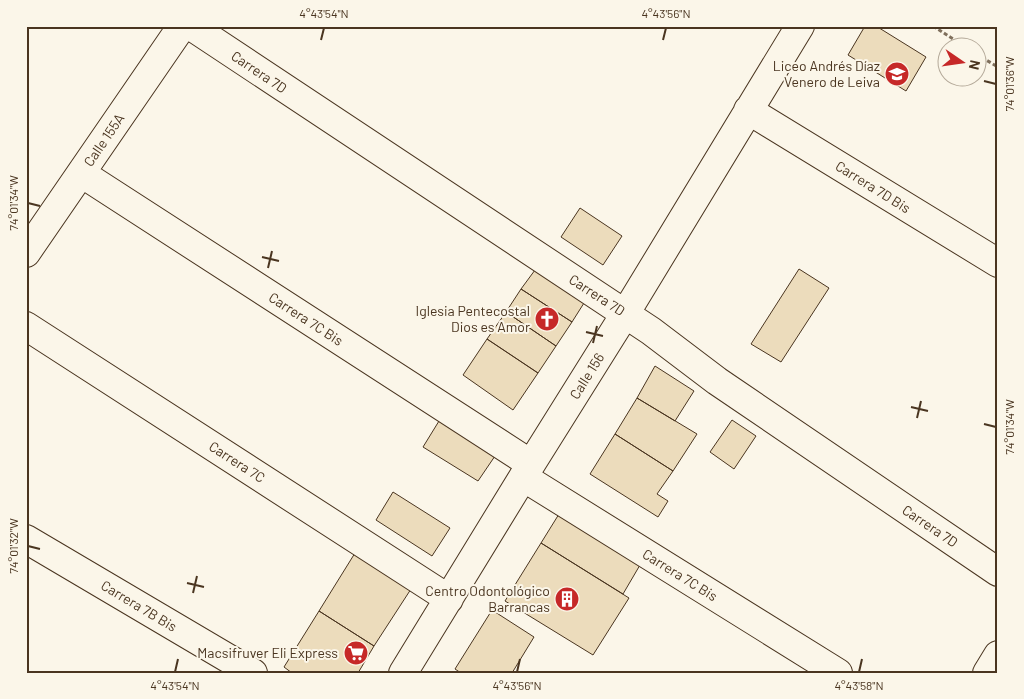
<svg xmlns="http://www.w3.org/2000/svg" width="1024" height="699" viewBox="0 0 1024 699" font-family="Barlow,sans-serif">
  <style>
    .building { fill: #ecdcbc; stroke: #4a3520 }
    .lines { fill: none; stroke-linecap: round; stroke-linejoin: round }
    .minor-casing { stroke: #4a3520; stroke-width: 30 }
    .path { stroke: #7f6f5c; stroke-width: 3; stroke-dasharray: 4 2.5; stroke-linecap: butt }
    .minor { stroke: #fbf6e9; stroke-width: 28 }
    .ticks { fill: none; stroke: #4a3520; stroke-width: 2 }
    .labels { text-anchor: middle; stroke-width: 4; stroke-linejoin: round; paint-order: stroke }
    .poi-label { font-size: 14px; fill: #4a3520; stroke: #fbf6e9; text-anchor: end }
    .street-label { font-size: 14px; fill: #4a3520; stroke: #fbf6e9 }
    .neatline { fill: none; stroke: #4a3520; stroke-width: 2 }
    .ticks-label { font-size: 12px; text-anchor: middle; fill: #4a3520 }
  </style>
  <rect width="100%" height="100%" fill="#fbf6e9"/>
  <path class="building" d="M 865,26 L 876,26 L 926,57 L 906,91 L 848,55 Z
    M 580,208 L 622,236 L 603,265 L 561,237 Z
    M 799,269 L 829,288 L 781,362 L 751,344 Z
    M 535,270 L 584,303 L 572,322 L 521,289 Z
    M 521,289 L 572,322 L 556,346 L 506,312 Z
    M 506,312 L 556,346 L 538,373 L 487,339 Z
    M 487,339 L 538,373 L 513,410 L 463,375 Z
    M 655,366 L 694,391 L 675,421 L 637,398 Z
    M 637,398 L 697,434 L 673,471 L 615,434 Z
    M 732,420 L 756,436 L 734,469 L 710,452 Z
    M 439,421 L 495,456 L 478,481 L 423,447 Z
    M 615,434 L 673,471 L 657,494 L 668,501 L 658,517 L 590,474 Z
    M 393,492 L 450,528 L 432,556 L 376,520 Z
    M 559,514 L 640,565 L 623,594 L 541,543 Z
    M 541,543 L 629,598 L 593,655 L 505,601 Z
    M 355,553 L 411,589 L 374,646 L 319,611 Z
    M 492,610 L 534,637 L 512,673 L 461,673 L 455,669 Z
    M 319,611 L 374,646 L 358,673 L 292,673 L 284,667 Z"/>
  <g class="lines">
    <defs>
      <path id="minor" d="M 191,26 L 651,331 L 717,381 L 998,572
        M 748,110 L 998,263
        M 81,173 L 531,464
        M 26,253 L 182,26
        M 26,326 L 449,599
        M 523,477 L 838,673
        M 26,539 L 253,673
        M 403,673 L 523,477 L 625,314 L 800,26
        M 987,673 L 998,655"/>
    </defs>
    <use href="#minor" class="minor-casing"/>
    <path class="path" d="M 933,26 L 967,48
      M 976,54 L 998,67"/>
    <use href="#minor" class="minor"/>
  </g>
  <path class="ticks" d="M 321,40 L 324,28M 663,40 L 666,28M 984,81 L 996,84M 28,203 L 40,206M 262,257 L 279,261M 268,268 L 272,251M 586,332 L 603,336M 593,343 L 597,326M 911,407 L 928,411M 917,418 L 921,401M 984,424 L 996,427M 28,546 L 40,549M 187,583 L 204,587M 193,593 L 197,576M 175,672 L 178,659M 517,672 L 520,659M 859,672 L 862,659"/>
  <defs>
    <symbol id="university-disc" viewBox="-11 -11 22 22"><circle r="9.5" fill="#c62828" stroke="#fbf6e9"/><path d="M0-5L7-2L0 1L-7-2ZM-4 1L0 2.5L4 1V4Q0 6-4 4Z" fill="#fff"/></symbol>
    <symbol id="church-disc" viewBox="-11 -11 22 22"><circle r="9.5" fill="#c62828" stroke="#fbf6e9"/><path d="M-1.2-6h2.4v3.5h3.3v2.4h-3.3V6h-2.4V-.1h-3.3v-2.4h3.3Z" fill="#fff"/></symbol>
    <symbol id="building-disc" viewBox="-11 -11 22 22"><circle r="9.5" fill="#c62828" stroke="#fbf6e9"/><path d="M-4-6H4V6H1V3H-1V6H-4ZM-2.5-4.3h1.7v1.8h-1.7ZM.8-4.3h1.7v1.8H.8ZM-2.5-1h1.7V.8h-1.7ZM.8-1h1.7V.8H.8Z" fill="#fff"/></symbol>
    <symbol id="supermarket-disc" viewBox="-11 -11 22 22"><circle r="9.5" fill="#c62828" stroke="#fbf6e9"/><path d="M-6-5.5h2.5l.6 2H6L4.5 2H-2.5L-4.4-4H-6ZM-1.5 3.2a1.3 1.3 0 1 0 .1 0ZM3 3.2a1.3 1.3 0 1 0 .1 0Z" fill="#fff"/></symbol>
  </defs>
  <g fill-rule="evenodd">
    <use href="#university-disc" x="883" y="60" width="28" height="28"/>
    <use href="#church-disc" x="533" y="305" width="28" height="28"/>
    <use href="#building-disc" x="553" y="585" width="28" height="28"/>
    <use href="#supermarket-disc" x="342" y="639" width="28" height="28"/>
  </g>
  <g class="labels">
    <g class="poi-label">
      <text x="880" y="71">Liceo Andrés Díaz<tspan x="880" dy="16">Venero de Leiva</tspan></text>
      <text x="530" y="316">Iglesia Pentecostal<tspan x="530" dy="16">Dios es Amor</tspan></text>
      <text x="550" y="596">Centro Odontológico<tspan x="550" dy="16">Barrancas</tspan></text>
      <text x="338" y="658">Macsifruver Eli Express</text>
    </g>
    <g class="street-label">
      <text transform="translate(259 72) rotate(34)" y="5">Carrera 7D</text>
      <text transform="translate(104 140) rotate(-56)" y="5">Calle 155A</text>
      <text transform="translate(873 187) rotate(32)" y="5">Carrera 7D Bis</text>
      <text transform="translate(597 295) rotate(33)" y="5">Carrera 7D</text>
      <text transform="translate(306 319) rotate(33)" y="5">Carrera 7C Bis</text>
      <text transform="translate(587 376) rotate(-58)" y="5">Calle 156</text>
      <text transform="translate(237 462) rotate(33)" y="5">Carrera 7C</text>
      <text transform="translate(930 526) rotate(34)" y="5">Carrera 7D</text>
      <text transform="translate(680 575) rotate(32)" y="5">Carrera 7C Bis</text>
      <text transform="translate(139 606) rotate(31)" y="5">Carrera 7B Bis</text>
    </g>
  </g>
  <rect width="1024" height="699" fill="none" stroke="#fbf6e9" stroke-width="55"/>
  <g transform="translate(962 62) rotate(103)"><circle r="24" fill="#fbf6e9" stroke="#b4a999"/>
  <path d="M0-4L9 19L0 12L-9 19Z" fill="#c62828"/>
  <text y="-8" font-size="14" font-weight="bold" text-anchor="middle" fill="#4a3520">N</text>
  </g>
  <rect x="28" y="28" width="968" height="644" class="neatline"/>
  <g class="ticks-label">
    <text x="324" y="18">4°43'54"N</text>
    <text x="666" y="18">4°43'56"N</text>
    <text transform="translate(1010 84) rotate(-90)" y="4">74°01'36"W</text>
    <text transform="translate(14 203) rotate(-90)" y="4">74°01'34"W</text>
    <text transform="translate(1010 427) rotate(-90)" y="4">74°01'34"W</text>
    <text transform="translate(14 546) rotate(-90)" y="4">74°01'32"W</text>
    <text x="175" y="690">4°43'54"N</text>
    <text x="517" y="690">4°43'56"N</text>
    <text x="859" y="690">4°43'58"N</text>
  </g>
</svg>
